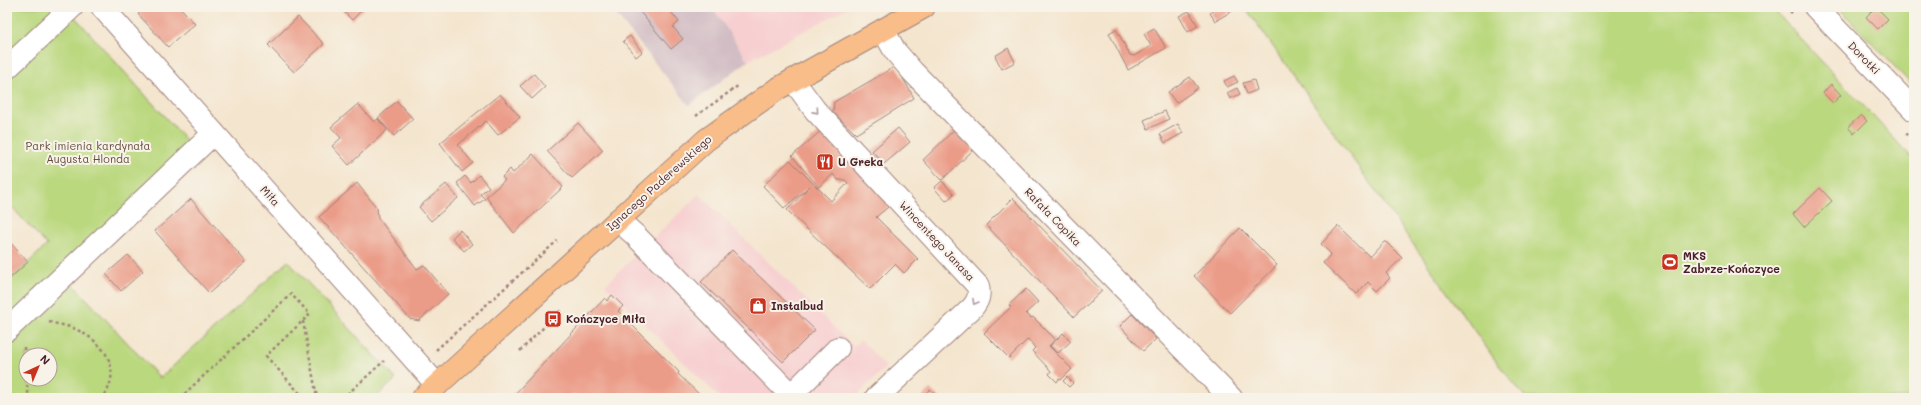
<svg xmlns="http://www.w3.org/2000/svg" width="1921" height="405" viewBox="0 0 1921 405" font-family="Mali,sans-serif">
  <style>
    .built { fill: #f7cfd0 }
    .industrial { fill: #d2bdc5 }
    .green { fill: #bad87e; stroke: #827c54; fill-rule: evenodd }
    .building { fill: #eb9c88 }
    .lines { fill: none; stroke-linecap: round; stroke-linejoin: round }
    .minor-casing { stroke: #9f827c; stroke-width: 24 }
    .major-casing { stroke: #9f827c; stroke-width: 24 }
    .path { stroke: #9f827c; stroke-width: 2.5; stroke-dasharray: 3 3; stroke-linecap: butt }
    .minor { stroke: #fff; stroke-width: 22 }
    .major { stroke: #f8bd89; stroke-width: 22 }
    .oneway { stroke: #ae9aa0 }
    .labels { text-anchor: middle; stroke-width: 4; stroke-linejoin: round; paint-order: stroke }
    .street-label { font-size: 11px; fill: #4a1f2b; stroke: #f7f3e8 }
    .park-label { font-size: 11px; fill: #664d40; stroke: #f7f3e8 }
    .poi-label { font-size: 11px; font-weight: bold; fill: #4a1f2b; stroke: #f7f3e8; text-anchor: start }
  </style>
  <rect width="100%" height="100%" fill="#f7f3e8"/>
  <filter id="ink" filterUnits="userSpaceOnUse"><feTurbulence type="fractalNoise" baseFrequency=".025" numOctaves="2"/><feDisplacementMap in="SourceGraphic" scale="8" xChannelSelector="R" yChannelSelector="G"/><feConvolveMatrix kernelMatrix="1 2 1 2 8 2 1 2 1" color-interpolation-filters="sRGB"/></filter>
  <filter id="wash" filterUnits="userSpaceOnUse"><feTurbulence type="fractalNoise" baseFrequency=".012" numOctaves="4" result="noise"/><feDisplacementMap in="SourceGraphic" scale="16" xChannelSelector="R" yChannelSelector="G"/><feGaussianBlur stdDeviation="0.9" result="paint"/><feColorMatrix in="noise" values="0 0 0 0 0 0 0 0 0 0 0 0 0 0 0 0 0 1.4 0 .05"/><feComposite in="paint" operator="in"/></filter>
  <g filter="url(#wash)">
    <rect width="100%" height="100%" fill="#f4e5ce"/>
    <path class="built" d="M 712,7 L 849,7 L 748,61 Z
      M 699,194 L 853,346 L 861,340 L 886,367 L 854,398 L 720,398 L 605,285 Z"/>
    <path class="industrial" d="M 610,7 L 712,7 L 748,61 L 689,105 Z"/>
    <path class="green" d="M 7,7 L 66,7 L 201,157 L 70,281 L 160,378 L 288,261 L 396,379 L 375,398 L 7,398 L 7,283 L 47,245 L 7,202 ZM 26,355 L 50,355 L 50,379 L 26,379 Z
      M 1245,7 L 1771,7 L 1914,160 L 1914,398 L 1526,398 L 1498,364 Z
      M 1838,7 L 1914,7 L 1914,87 Z"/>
    <g id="blocks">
      <path class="building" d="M 146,7 L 180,7 L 195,24 L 168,47 L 138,14 Z
        M 339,7 L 365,7 L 352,20 Z
        M 636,7 L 667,7 L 679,22 L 673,27 L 683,39 L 671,49 Z
        M 1220,7 L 1239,7 L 1215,21 L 1210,13 Z
        M 1876,7 L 1888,19 L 1878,29 L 1866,17 Z
        M 1189,11 L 1198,26 L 1188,32 L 1179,16 Z
        M 298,17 L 324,44 L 294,72 L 268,45 Z
        M 1154,28 L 1166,48 L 1128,70 L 1109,33 L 1116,29 L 1130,55 L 1134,56 L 1151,46 L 1144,34 Z
        M 630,36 L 642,52 L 636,57 L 623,41 Z
        M 1008,48 L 1015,62 L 1002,69 L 995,56 Z
        M 896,66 L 914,98 L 856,134 L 833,112 L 834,102 Z
        M 534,74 L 545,87 L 532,99 L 520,86 Z
        M 1234,76 L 1238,82 L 1227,87 L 1224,81 Z
        M 1190,77 L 1198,88 L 1176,103 L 1168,92 Z
        M 1254,80 L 1257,90 L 1247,94 L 1243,83 Z
        M 1831,84 L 1841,95 L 1833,103 L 1823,93 Z
        M 1237,88 L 1240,94 L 1230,99 L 1227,93 Z
        M 500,94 L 520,117 L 498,135 L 486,121 L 458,145 L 473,163 L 462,172 L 440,143 Z
        M 397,101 L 413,119 L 394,136 L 378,118 Z
        M 358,104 L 374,122 L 378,119 L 387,130 L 349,165 L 332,146 L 341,138 L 331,127 Z
        M 1165,111 L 1169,119 L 1148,129 L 1144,120 Z
        M 1861,115 L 1867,121 L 1854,134 L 1848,127 Z
        M 578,123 L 603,150 L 572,178 L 547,151 Z
        M 1178,124 L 1183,133 L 1165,143 L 1160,134 Z
        M 898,128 L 910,142 L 884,164 L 872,151 Z
        M 955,129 L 974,149 L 942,180 L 923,160 Z
        M 822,130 L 893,203 L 876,217 L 918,259 L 904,273 L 895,264 L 870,289 L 787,210 L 810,186 L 784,208 L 763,186 L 790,160 L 831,201 L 848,183 L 845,180 L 838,180 L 833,174 L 819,187 L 792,156 Z
        M 533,154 L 563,187 L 514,233 L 486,197 L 505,180 L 502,177 L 510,169 L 513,173 Z
        M 479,175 L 489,187 L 480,194 L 485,199 L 475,206 L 457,183 L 465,176 L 471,183 Z
        M 942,181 L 954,194 L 946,201 L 934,188 Z
        M 357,183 L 377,208 L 378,218 L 417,269 L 424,265 L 448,294 L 419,321 L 410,319 L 319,217 Z
        M 446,184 L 458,198 L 431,221 L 419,207 Z
        M 1820,188 L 1832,201 L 1804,227 L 1793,214 Z
        M 1013,198 L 1102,291 L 1074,317 L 986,225 Z
        M 191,199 L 246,262 L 209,293 L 155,231 Z
        M 1338,226 L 1370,257 L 1385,241 L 1402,258 L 1386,273 L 1390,278 L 1377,291 L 1368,282 L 1356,294 L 1323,263 L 1331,254 L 1321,244 Z
        M 1240,228 L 1277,265 L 1230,313 L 1194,276 Z
        M 460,230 L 472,244 L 464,251 L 452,238 Z
        M 7,239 L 28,262 L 7,281 Z
        M 732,250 L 815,330 L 783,362 L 701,282 Z
        M 128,255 L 143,271 L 121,291 L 106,274 Z
        M 1026,289 L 1038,302 L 1026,313 L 1031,318 L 1033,317 L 1055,339 L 1049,346 L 1072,369 L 1061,380 L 1059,379 L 1057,382 L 1049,374 L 1051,371 L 1032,351 L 1035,348 L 1028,339 L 1009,358 L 984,333 L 1011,307 L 1009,305 Z
        M 612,295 L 623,306 L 618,311 L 679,372 L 678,374 L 703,398 L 602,398 L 600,396 L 599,398 L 578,398 L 574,394 L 570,398 L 511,398 L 605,298 L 607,301 Z
        M 1132,314 L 1156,339 L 1143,351 L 1120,326 Z
        M 1063,333 L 1071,341 L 1058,353 L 1050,346 Z
        M 1067,377 L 1073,383 L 1069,387 L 1063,381 Z
        M 930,389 L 940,398 L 921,398 Z"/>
    </g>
  </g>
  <g filter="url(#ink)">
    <use href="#blocks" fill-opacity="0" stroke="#9f827c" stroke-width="1"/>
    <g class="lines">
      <defs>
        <path id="minor" d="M 102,7 L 437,385
          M 1815,7 L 1914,110
          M 883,30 L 895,51 L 913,72 L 1231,398
          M 7,68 L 72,7
          M 793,80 L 815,110 L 978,286 C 980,296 978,301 972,308 L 876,398
          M 618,220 L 635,235 L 791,395 L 838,348
          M 7,330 L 214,133"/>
        <path id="major" d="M 423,398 L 706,140 L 777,89 L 924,7"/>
      </defs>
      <use href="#minor" class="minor-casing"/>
      <use href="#major" class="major-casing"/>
      <path class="path" d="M 1786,7 L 1792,13
        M 696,116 L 739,85
        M 1906,133 L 1914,141
        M 303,321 L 317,398
        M 49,322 C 56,324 65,325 73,328 C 103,341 124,367 103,398
        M 24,347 L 26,374
        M 436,350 L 557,241
        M 520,351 L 562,309
        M 26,379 L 29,398
        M 180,398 L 291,294 L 310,314 L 266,356 L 304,398
        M 343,398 L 384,361"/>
      <use href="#minor" class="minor"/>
      <use href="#major" class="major"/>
    </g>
    <defs><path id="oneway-chevron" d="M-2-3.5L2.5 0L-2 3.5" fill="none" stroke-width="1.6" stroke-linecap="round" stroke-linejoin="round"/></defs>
    <g class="oneway">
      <use href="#oneway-chevron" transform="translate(816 111) rotate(48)"/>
      <use href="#oneway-chevron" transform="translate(975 302) rotate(120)"/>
    </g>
  </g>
  <defs>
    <symbol id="restaurant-square" viewBox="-11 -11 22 22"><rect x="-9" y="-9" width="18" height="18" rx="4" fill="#c8321e" stroke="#f7f3e8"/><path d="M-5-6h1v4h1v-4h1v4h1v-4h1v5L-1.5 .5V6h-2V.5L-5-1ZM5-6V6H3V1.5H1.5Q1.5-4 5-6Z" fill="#fff"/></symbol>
    <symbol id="stadium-square" viewBox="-11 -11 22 22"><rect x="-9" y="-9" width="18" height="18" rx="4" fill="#c8321e" stroke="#f7f3e8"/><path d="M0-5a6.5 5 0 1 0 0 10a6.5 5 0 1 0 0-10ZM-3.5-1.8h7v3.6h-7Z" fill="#fff"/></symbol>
    <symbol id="shop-square" viewBox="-11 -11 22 22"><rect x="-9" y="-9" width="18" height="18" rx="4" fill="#c8321e" stroke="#f7f3e8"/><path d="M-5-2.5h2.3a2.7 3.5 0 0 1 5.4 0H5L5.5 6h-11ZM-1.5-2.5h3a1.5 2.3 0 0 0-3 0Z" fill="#fff"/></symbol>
    <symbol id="bus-square" viewBox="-11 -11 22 22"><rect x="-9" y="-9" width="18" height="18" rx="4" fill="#c8321e" stroke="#f7f3e8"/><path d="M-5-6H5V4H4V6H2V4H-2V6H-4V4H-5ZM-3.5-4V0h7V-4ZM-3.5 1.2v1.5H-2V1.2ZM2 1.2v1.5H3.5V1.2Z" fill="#fff"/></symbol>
  </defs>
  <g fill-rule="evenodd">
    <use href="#restaurant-square" x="815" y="152" width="20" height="20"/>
    <use href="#stadium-square" x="1660" y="252" width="20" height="20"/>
    <use href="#shop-square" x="748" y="296" width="20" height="20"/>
    <use href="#bus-square" x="543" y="309" width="20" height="20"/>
  </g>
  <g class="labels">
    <g class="street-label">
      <text transform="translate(1864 58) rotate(46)" y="4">Dorotki</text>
      <text transform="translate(659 183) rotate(-42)" y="4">Ignacego Paderewskiego</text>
      <text transform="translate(270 196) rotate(48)" y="4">Miła</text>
      <text transform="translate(1053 217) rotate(46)" y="4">Rafała Copika</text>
      <text transform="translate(937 241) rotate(47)" y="4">Wincentego Janasa</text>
    </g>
    <g class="park-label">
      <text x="88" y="150">Park imienia kardynała<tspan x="88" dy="13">Augusta Hlonda</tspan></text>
    </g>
    <g class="poi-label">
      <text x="838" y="166">U Greka</text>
      <text x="1683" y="260">MKS<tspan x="1683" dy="13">Zabrze-Kończyce</tspan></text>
      <text x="771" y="310">Instalbud</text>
      <text x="566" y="323">Kończyce Miła</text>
    </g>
  </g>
  <rect width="1921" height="405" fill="none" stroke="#f7f3e8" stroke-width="24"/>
  <g transform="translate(38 367) rotate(44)"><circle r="19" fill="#f7f3e8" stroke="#b29e9c"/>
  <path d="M0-3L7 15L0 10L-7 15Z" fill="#c8321e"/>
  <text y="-6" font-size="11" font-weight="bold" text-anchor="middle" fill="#4a1f2b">N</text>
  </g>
</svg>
